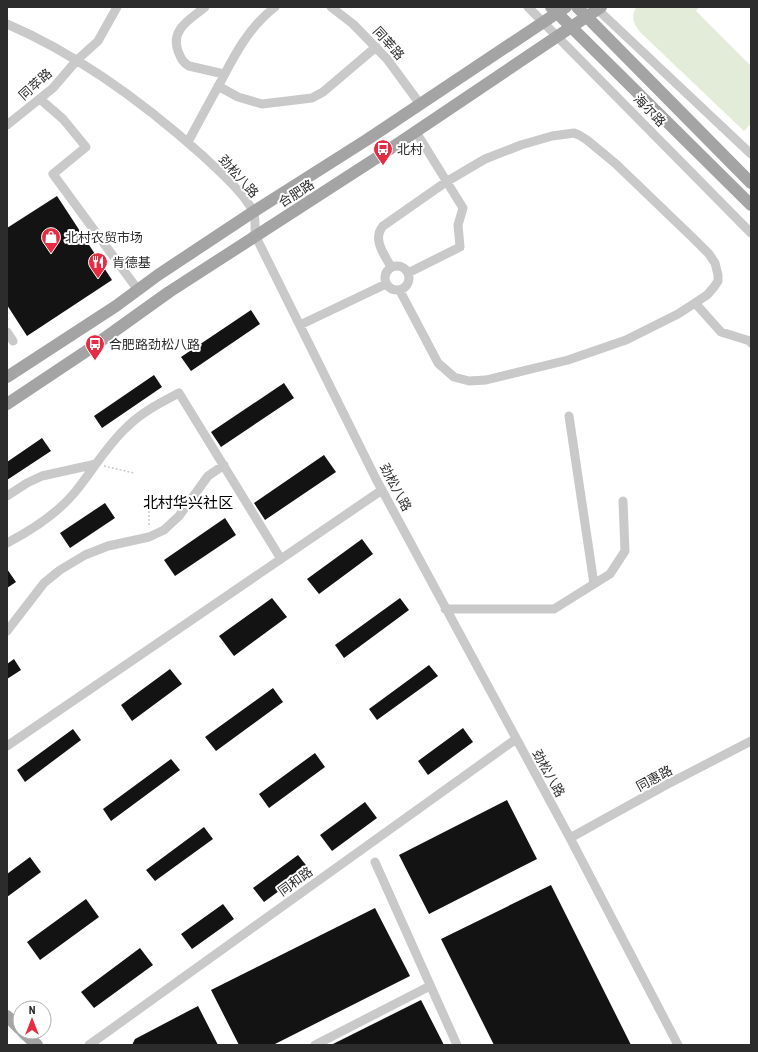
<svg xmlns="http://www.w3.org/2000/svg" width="758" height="1052" viewBox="0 0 758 1052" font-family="'Roboto Condensed','Noto Sans SC',sans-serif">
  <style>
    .green { fill: #e3ebd9 }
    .building { fill: #131313 }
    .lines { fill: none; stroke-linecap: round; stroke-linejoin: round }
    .path { stroke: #c9c9c9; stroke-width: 1.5; stroke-dasharray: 2 2; stroke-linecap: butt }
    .minor { stroke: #c9c9c9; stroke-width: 9 }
    .major { stroke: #a4a4a4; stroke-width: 12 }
    .major-bridge { stroke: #a4a4a4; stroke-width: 12 }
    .labels { text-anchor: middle; stroke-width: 4; stroke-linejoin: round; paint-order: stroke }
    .street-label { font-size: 13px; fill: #2c2c2c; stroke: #fff }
    .poi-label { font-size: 13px; fill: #2c2c2c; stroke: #fff; text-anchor: start }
    .quarter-label { font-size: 15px; fill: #000; stroke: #fff }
  </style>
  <rect width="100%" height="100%" fill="#fff"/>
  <path class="green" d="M 636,7 L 699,7 L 696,11 L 751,66 L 751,123 L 744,131 L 640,32 C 633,22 631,19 636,7 Z"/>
  <path class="building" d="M 57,196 L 112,280 L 27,336 L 7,305 L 7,228 Z
    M 251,310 L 260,324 L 191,371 L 181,357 Z
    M 154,375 L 162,387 L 102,428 L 94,416 Z
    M 284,383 L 294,398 L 221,447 L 211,432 Z
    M 42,438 L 51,451 L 7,480 L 7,462 Z
    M 324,455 L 336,472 L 265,520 L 254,503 Z
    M 105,503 L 115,518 L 70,548 L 60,533 Z
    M 225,518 L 236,535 L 175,576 L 164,560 Z
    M 362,539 L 373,554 L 319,594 L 307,579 Z
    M 7,569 L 16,582 L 7,588 Z
    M 272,598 L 287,617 L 234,656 L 219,636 Z
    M 400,598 L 409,610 L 344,658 L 335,645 Z
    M 14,659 L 21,670 L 7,679 L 7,664 Z
    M 429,665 L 438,676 L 377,720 L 369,709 Z
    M 170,669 L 182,684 L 132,721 L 121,705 Z
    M 273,688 L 283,702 L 216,751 L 205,737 Z
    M 463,728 L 473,742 L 428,775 L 418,761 Z
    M 73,729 L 81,740 L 25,782 L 17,770 Z
    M 315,753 L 325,767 L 269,808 L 259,794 Z
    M 171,759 L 180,770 L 111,821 L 103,809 Z
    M 507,800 L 537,859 L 429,914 L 399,855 Z
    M 365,802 L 377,818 L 332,851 L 320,835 Z
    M 204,827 L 213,839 L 155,881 L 146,870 Z
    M 298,855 L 309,869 L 264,902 L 253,888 Z
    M 30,857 L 41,872 L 7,897 L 7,874 Z
    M 551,885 L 631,1045 L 494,1045 L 441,939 Z
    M 86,899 L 99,917 L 40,960 L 27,942 Z
    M 223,904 L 234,919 L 192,949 L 181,934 Z
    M 375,908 L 410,976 L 273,1045 L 239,1045 L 211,990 Z
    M 140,948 L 153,965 L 94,1008 L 81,992 Z
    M 421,1000 L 444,1045 L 331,1045 Z
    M 198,1006 L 218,1045 L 132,1045 L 135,1039 Z"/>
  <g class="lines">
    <path class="path" d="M 104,466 L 134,473
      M 149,499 L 149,527"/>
    <path class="minor" d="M 205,7 C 191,19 170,29 178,51 C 181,58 182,62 189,66 L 224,74
      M 331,7 L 353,24 L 387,59 L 420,104
      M 528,7 L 751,233
      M 595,7 L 751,154
      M 7,24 C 79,55 144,103 202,155 C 218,170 243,192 253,211 C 256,217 255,228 255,235 L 376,479 L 570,838 L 678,1045
      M 218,86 L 238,97 L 262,104 L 312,98 L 323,92 L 376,47
      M 40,99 L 63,119 L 86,147 L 53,174 L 138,290
      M 7,125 L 53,88 L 77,60 L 98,41 L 117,7
      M 188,142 C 198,123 209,103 220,83 C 235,54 249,27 275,7
      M385 278a12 12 0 1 1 24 0a12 12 0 1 1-24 0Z
      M 391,267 C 384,254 372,239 383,226 L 446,182 L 485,159 L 521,145 L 552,136 L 574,133 L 579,135 L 587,140 L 616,164 L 693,238 L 709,254 L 715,263 L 718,275 L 718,281 L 714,287 L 707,295 L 695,303 L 678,314 L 626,340 L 568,360 L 486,380 L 469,381 L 454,377 L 438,363 L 400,291
      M 408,273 L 460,247 L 458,225 L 463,208 L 416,132
      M 695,303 L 721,332 L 750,341 L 751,343
      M 300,325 L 386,284
      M 7,332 L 13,341
      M 569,416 L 594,584
      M 7,496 L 27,483 L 42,476 L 96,464
      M 7,543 C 32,530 57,514 75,492 C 93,470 107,445 128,426 C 142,412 162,402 179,393 L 281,559
      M 445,609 L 554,609 L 610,574 L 625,551 L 623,501
      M 7,631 L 44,583 L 60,570 L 85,555 L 108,546 L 149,537 L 164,530 L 179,516 L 208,476 L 224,465
      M 7,746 L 382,490
      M 570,838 L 664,786 L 751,741
      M 375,862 L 457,1045
      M 89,1045 L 516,739
      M 315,1045 L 430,986"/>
    <path class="major" d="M 7,377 L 116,306 L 158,275 L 253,212 L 368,139 L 566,7
      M 7,404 L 88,350 L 169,292 L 378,157 L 601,7
      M 7,1016 L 20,1029
      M 23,1032 L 37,1045"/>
    <path class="major-bridge" d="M 551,7 L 751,205
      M 577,7 L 751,183"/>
  </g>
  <defs>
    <symbol id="bus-pin" viewBox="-11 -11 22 30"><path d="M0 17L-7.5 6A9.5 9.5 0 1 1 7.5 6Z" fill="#e62c43" stroke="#fff"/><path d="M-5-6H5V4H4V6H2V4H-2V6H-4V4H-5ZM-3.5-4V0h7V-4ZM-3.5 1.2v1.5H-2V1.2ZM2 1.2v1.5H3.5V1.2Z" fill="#fff"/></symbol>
    <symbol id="shop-pin" viewBox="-11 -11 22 30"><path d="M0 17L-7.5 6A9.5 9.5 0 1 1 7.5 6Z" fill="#e62c43" stroke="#fff"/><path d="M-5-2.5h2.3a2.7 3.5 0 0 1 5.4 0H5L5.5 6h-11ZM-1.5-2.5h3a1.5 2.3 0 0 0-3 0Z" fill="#fff"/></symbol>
    <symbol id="restaurant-pin" viewBox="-11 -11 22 30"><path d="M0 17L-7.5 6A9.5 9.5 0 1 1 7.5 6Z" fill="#e62c43" stroke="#fff"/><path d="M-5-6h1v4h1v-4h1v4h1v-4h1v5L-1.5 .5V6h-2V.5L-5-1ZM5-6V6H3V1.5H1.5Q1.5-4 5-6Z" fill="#fff"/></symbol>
  </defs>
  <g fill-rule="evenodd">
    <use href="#bus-pin" x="372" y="138" width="22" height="30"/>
    <use href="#shop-pin" x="40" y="226" width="22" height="30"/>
    <use href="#restaurant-pin" x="87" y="251" width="22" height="30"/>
    <use href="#bus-pin" x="84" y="333" width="22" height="30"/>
  </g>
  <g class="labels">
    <g class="street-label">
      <text transform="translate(389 43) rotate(48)" y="5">同莘路</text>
      <text transform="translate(35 84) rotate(-42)" y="5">同萃路</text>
      <text transform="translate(650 110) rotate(46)" y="5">海尔路</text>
      <text transform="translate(239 176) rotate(48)" y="5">劲松八路</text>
      <text transform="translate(296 193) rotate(-33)" y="5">合肥路</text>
      <text transform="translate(396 487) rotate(62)" y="5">劲松八路</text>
      <text transform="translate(549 773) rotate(61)" y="5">劲松八路</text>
      <text transform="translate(654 778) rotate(-28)" y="5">同惠路</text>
      <text transform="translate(295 881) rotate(-36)" y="5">同和路</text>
    </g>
    <g class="poi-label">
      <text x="397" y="154">北村</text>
      <text x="65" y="242">北村农贸市场</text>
      <text x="112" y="267">肯德基</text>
      <text x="109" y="349">合肥路劲松八路</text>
    </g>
    <g class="quarter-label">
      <text x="188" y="508">北村华兴社区</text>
    </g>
  </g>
  <rect width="758" height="1052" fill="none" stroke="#2c2c2c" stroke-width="16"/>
  <g transform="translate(32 1020)"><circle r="19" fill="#ffffff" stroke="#ababab"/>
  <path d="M0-3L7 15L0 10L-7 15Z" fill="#e62c43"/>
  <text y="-6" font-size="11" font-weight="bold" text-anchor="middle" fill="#2c2c2c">N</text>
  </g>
</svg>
